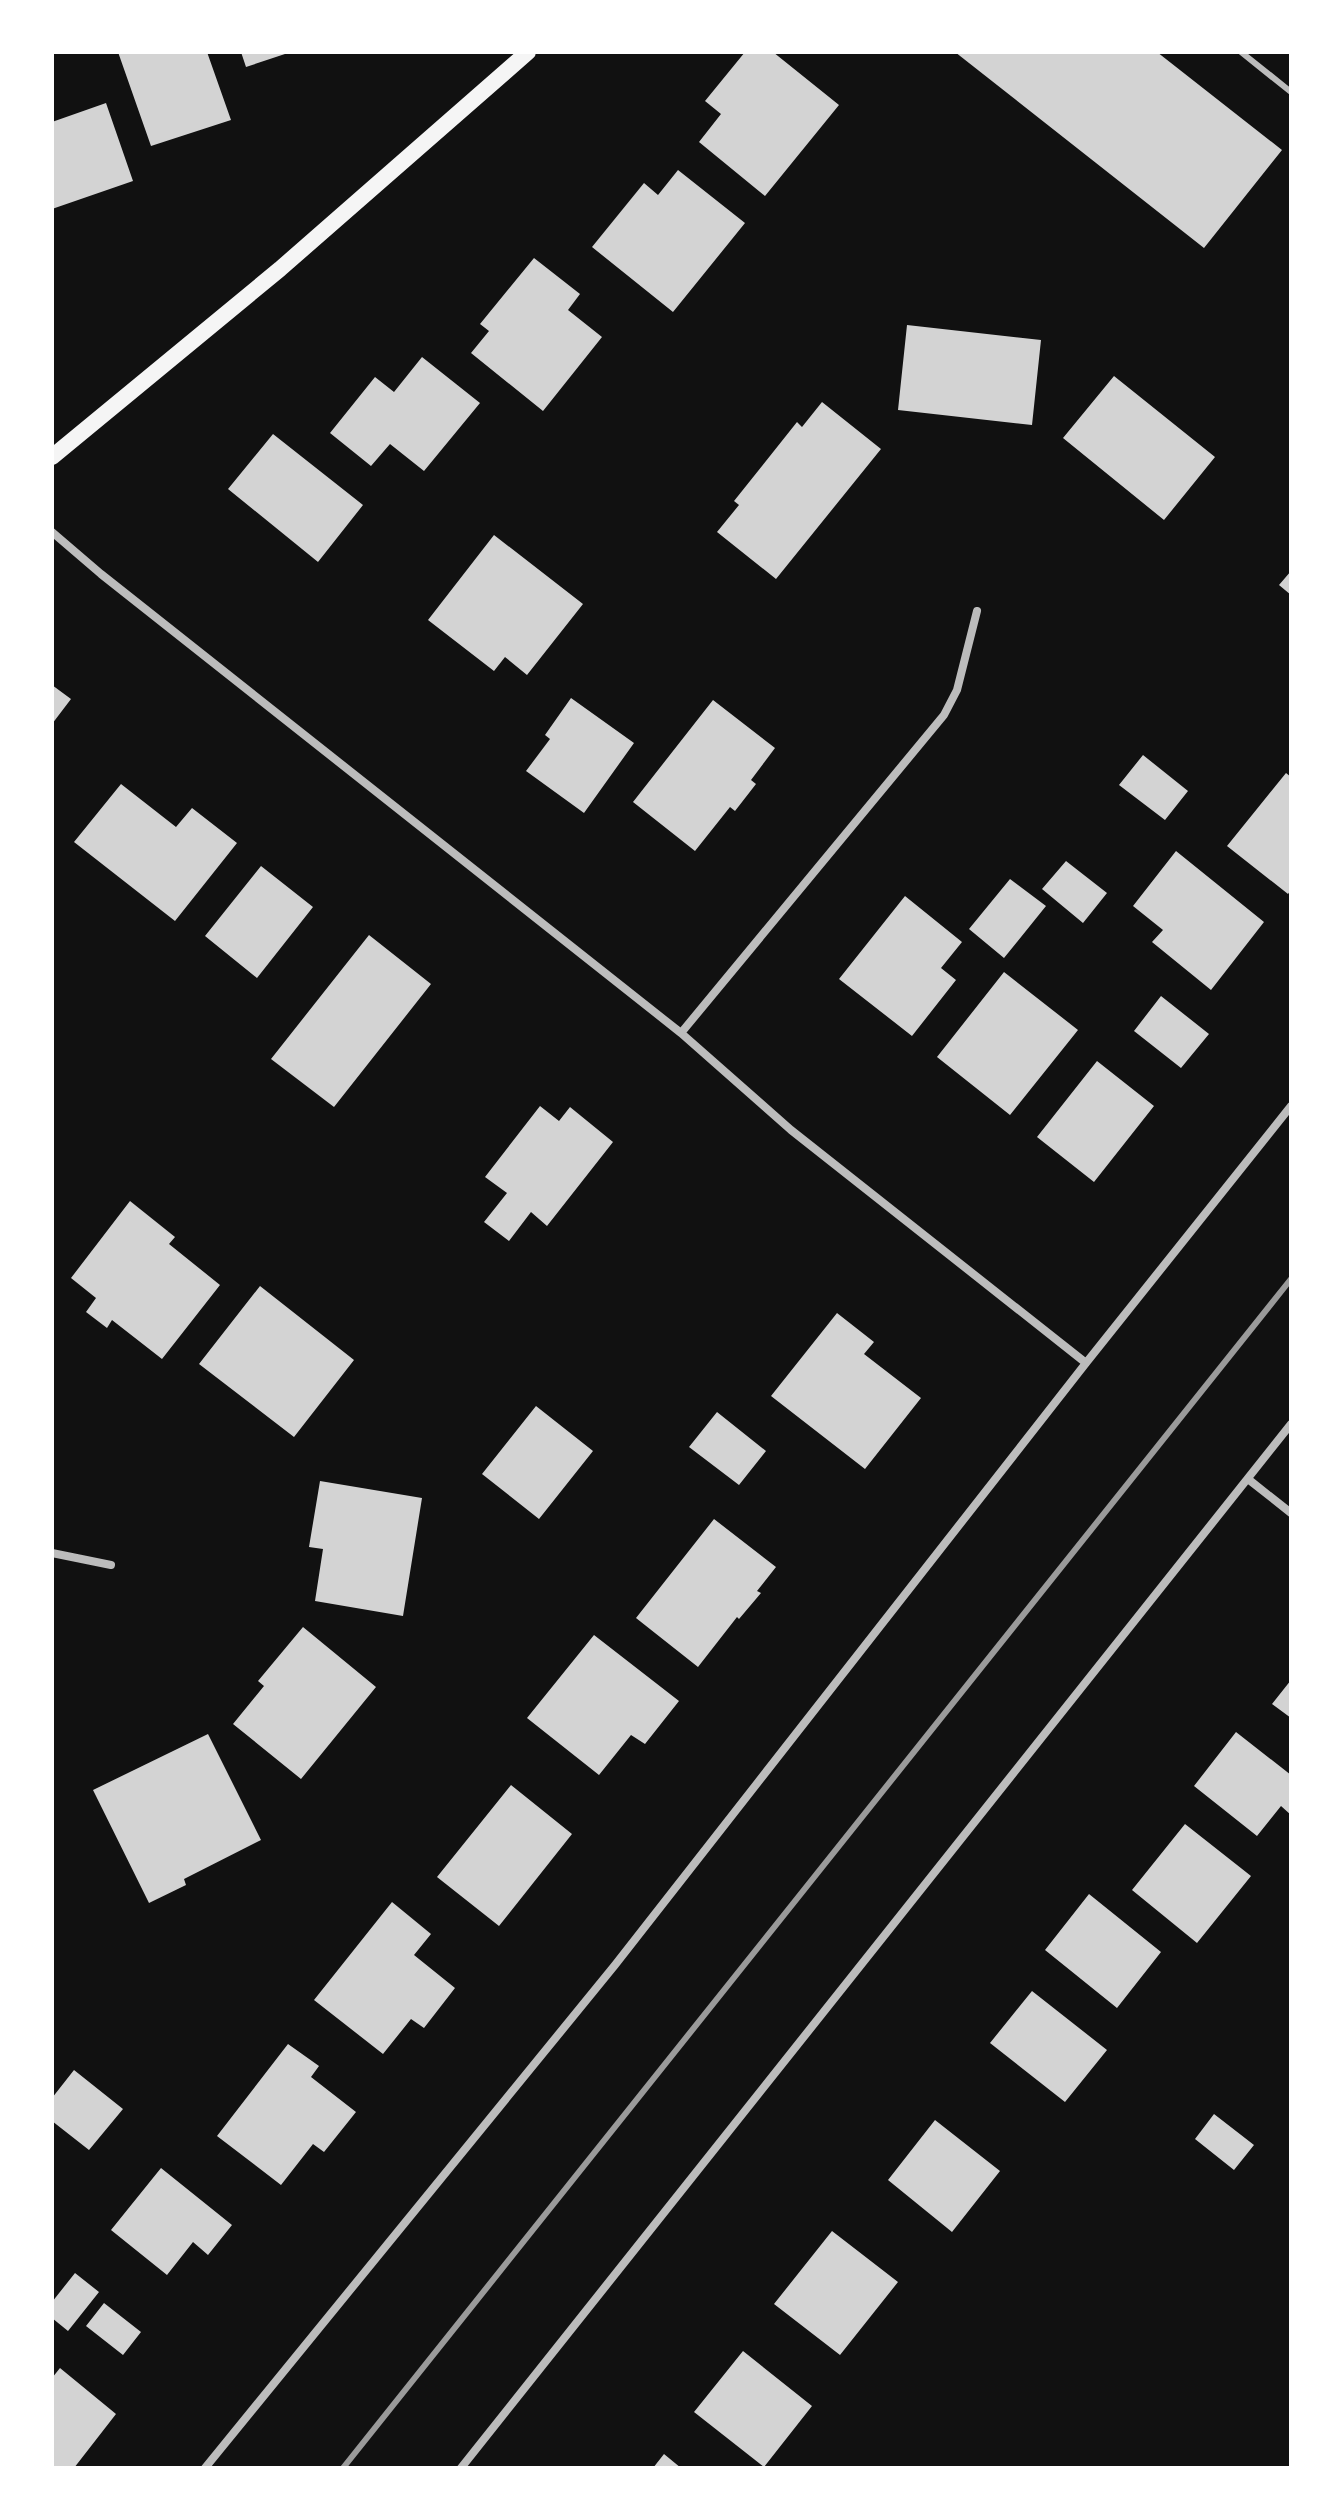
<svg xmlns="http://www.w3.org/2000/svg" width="1343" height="2520" viewBox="0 0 1343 2520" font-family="'Noto Sans',sans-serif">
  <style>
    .building { fill: #d3d3d3 }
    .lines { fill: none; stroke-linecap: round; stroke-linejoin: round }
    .service { stroke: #bcbcbc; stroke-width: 6 }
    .minor { stroke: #bcbcbc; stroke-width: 8 }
    .secondary { stroke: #f5f5f5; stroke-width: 16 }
    .rail { stroke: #9a9a9a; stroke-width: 6 }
  </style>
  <rect width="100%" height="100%" fill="#111"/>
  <path class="building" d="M 118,52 L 207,52 L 231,120 L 151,146 Z
    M 241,52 L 288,52 L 288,53 L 246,67 Z
    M 745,52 L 773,52 L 839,105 L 765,196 L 699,142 L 721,114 L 705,101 Z
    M 955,52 L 1157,52 L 1282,150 L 1204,248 Z
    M 106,103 L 133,181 L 52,209 L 52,122 Z
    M 678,170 L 745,223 L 673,312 L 592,247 L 644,183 L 658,195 Z
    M 534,258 L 580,294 L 568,310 L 602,337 L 543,411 L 471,353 L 489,331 L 480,324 Z
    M 907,325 L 1041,340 L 1032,425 L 898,410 Z
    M 422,357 L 480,403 L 424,471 L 390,444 L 371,466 L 330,433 L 375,377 L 394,392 Z
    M 1114,376 L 1215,457 L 1164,520 L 1063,438 Z
    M 822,402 L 881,449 L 776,579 L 717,532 L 739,505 L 734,501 L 797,422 L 802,427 Z
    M 273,434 L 363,505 L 318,562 L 228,489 Z
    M 494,535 L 583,604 L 527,675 L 505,657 L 494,671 L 428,620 Z
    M 1291,571 L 1291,595 L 1279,585 Z
    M 52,685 L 71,699 L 52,724 Z
    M 571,698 L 634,743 L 584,813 L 526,771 L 550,739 L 545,735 Z
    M 713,700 L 775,748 L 751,780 L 756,784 L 735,811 L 730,807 L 695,851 L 633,802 Z
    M 1143,755 L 1188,791 L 1165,820 L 1119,785 Z
    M 1286,773 L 1291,777 L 1291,890 L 1288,894 L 1227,846 Z
    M 121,784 L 176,827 L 192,808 L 237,843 L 175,921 L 74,842 Z
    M 1176,851 L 1264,922 L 1211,990 L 1152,942 L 1163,930 L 1133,906 Z
    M 1066,861 L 1107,893 L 1083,923 L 1042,889 Z
    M 261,866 L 313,907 L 257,978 L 205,936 Z
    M 1010,879 L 1046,906 L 1004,958 L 969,929 Z
    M 905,896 L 962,942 L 941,968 L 956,980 L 912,1036 L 839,979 Z
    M 369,935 L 431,984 L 334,1107 L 271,1059 Z
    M 1004,972 L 1078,1030 L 1010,1115 L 937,1057 Z
    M 1161,996 L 1209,1034 L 1181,1068 L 1134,1031 Z
    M 1097,1061 L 1154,1106 L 1094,1182 L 1037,1137 Z
    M 540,1106 L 559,1121 L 570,1107 L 613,1142 L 547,1226 L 531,1212 L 509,1241 L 484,1222 L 507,1193 L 485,1177 Z
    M 130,1201 L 175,1237 L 169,1244 L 220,1285 L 162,1359 L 112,1320 L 107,1328 L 86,1312 L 96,1298 L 71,1278 Z
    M 260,1286 L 354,1360 L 294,1437 L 199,1364 Z
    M 837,1313 L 874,1342 L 864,1354 L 921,1398 L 865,1469 L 771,1396 Z
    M 536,1406 L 593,1451 L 539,1519 L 482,1474 Z
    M 717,1412 L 766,1451 L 739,1485 L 689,1447 Z
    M 320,1481 L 422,1498 L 403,1616 L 315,1601 L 323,1549 L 309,1547 Z
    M 714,1519 L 776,1567 L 757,1591 L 761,1593 L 739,1619 L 737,1617 L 698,1667 L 636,1618 Z
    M 303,1627 L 376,1687 L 301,1779 L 233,1724 L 264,1686 L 258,1681 Z
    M 594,1635 L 679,1701 L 645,1744 L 631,1735 L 599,1775 L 527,1718 Z
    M 1291,1680 L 1291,1718 L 1272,1704 Z
    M 1236,1732 L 1291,1775 L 1291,1815 L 1281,1806 L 1257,1836 L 1194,1786 Z
    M 208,1734 L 261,1840 L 184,1879 L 186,1885 L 149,1903 L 93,1790 Z
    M 511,1785 L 572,1834 L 499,1926 L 437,1877 Z
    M 1185,1824 L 1251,1876 L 1197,1943 L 1132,1890 Z
    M 1089,1894 L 1161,1952 L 1117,2008 L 1045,1950 Z
    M 392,1902 L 431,1934 L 414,1955 L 455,1988 L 424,2028 L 411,2019 L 383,2054 L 314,2000 Z
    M 1032,1991 L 1107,2050 L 1065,2102 L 990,2043 Z
    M 288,2044 L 319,2066 L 311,2077 L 356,2112 L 324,2152 L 313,2144 L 281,2185 L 217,2136 Z
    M 74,2070 L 123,2109 L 89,2150 L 52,2121 L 52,2098 Z
    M 1214,2114 L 1254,2145 L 1234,2170 L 1195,2139 Z
    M 935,2120 L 1000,2171 L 952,2232 L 888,2180 Z
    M 161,2168 L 232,2225 L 208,2255 L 193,2242 L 167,2275 L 111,2230 Z
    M 832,2231 L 898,2282 L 840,2355 L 774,2304 Z
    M 75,2273 L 99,2292 L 68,2331 L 52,2318 L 52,2302 Z
    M 104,2303 L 141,2332 L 123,2355 L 86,2326 Z
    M 743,2351 L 812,2406 L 764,2467 L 694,2412 Z
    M 60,2368 L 116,2414 L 74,2468 L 52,2468 L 52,2378 Z
    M 664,2454 L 681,2468 L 653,2468 Z"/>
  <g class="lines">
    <path class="service" d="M 1241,52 L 1291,92"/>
    <path class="minor" d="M 52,532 L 101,574 L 681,1033 L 791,1130 L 1086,1363
      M 681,1033 L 944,715 L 957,690 L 977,611
      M 1248,1479 L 1291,1513
      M 52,1553 L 111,1565
      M 205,2468 L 615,1965 L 1086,1363 L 1291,1106
      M 461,2468 L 1291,1424"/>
    <path class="secondary" d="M 52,457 L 280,269 L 528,52"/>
    <path class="rail" d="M 343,2468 L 1291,1279"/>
  </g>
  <rect width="1343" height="2520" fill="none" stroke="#ffffff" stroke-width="108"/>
</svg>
